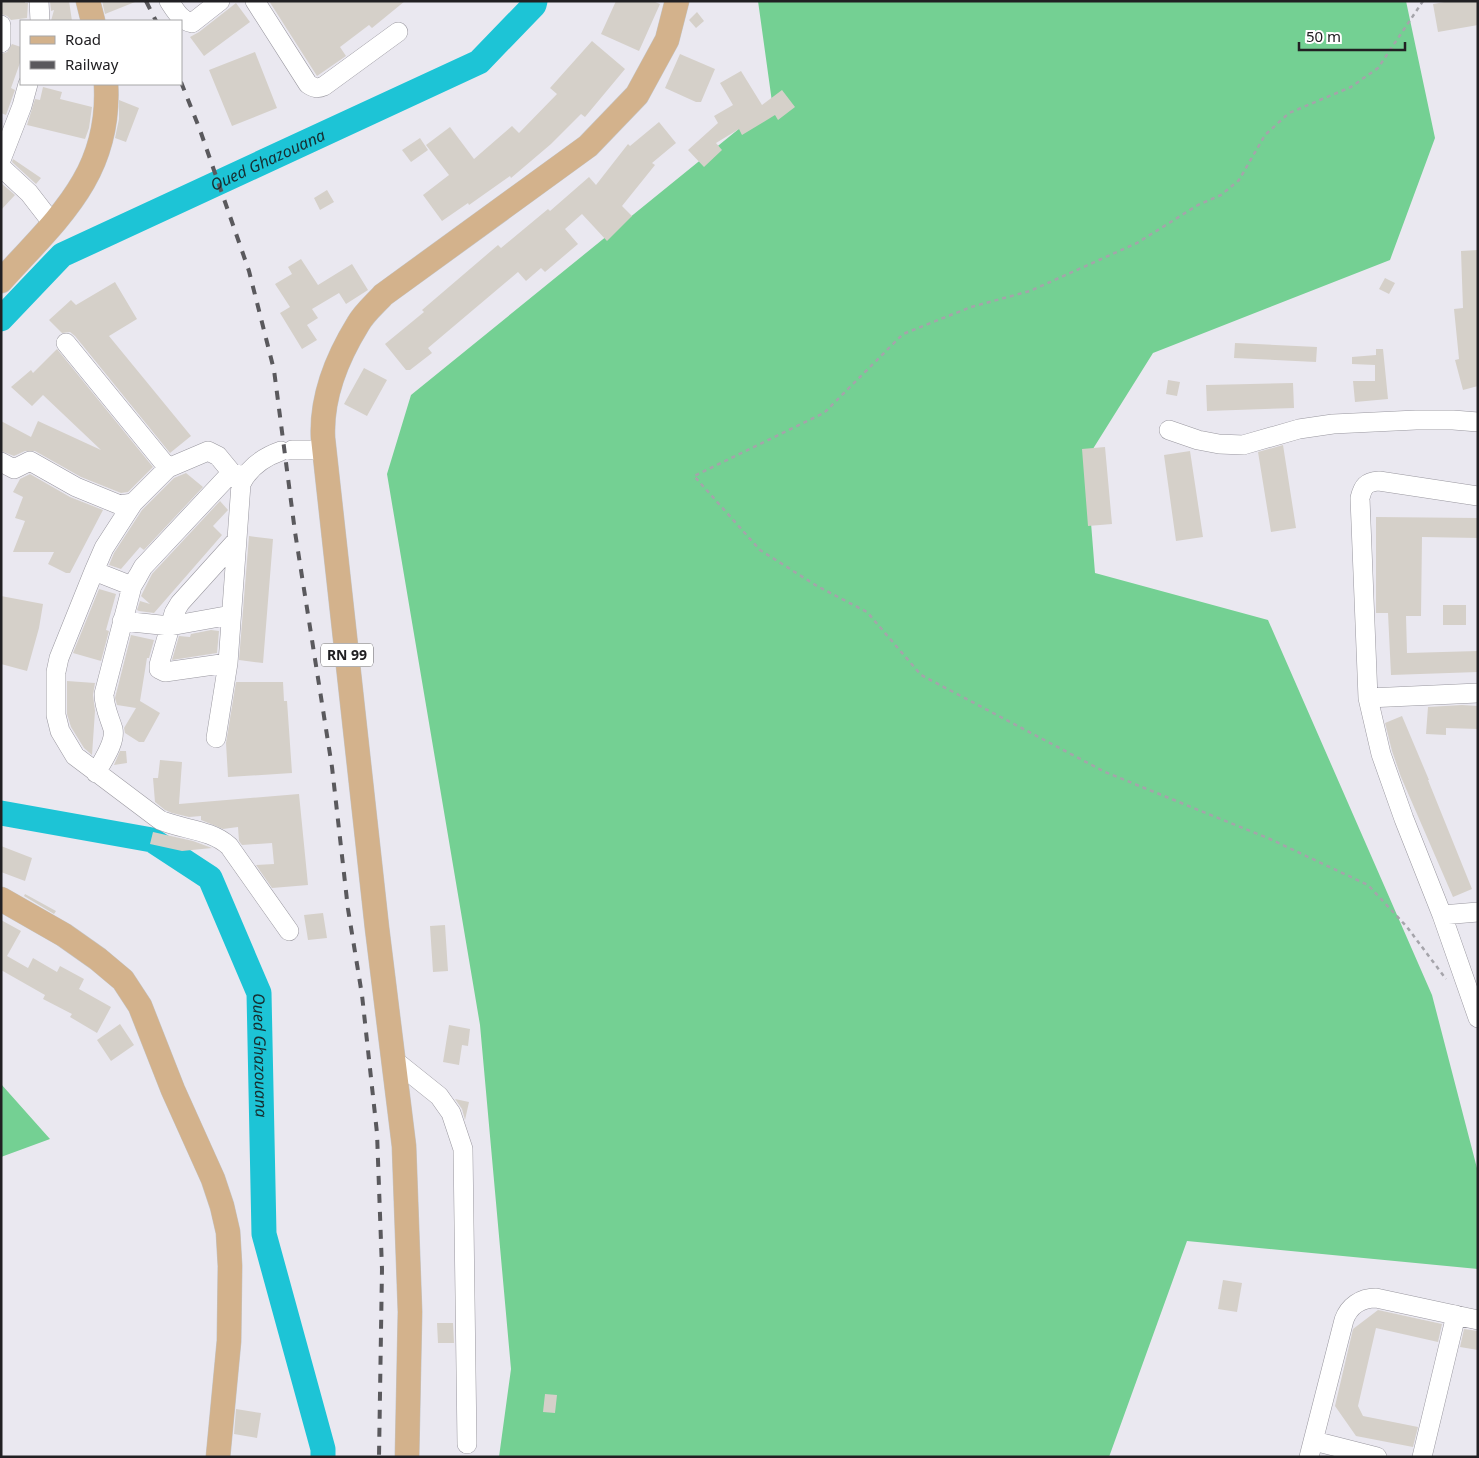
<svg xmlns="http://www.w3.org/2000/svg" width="1479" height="1458" viewBox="0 0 1479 1458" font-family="'Noto Sans',sans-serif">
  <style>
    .forest { fill: #74d093 }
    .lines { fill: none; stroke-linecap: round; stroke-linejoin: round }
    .river { stroke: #1dc4d6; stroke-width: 25 }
    .building { fill: #d5d0c9 }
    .minor-casing { stroke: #99979f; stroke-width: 20 }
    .major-casing { stroke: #c5c5c6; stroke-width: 25 }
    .path { stroke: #a5a4aa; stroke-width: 2.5; stroke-dasharray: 4 4; stroke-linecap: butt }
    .minor { stroke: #fff; stroke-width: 19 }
    .major { stroke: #d3b28c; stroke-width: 24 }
    .rail { stroke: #5a595d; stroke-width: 4; stroke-dasharray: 9 9; stroke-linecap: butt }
    .labels { text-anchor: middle; stroke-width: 4; stroke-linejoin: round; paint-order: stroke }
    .shield { fill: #fff; stroke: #646365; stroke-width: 1 }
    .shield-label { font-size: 14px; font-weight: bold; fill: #212023 }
    .water-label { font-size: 16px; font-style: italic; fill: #162e31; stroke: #fff }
  </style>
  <rect width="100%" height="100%" fill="#eae8f0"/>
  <path class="forest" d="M 758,1 L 1406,1 L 1435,138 L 1390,260 L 1153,353 L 1086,460 L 1095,573 L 1268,620 L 1432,995 L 1478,1172 L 1478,1269 L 1187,1241 L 1109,1457 L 499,1457 L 511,1369 L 480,1025 L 387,474 L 411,395 L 772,102 Z
    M 1,1084 L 50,1139 L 1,1157 Z"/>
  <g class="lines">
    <g class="river">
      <path id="s1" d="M 1,319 L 62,255 L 479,62 L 534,5 L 535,1"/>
      <path id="s2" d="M 1,813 L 152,840 L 210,878 L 259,993 L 264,1234 L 323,1449 L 323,1457"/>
    </g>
  </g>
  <path class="building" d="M 1,1 L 25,1 L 25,3 L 28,3 L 27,18 L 11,20 L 7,16 L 1,14 Z
    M 50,1 L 69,1 L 72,21 L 51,21 L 54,10 L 51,11 Z
    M 102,1 L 135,1 L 135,2 L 105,14 Z
    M 269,1 L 405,1 L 372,28 L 369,25 L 340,47 L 346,56 L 317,76 Z
    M 616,1 L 653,1 L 660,4 L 639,51 L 601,34 Z
    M 1450,1 L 1478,1 L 1478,25 L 1438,32 L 1433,4 Z
    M 236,3 L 250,22 L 204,56 L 190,37 L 199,32 Z
    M 697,12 L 704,21 L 696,28 L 689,20 Z
    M 592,41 L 625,69 L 585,117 L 581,114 L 551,144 L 511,178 L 510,176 L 469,205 L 468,203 L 442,221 L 423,195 L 449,175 L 426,145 L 450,127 L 474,159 L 512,126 L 519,133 L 557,94 L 550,88 Z
    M 12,44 L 21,47 L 21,60 L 11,88 L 15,90 L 6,115 L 1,113 L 1,54 L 7,52 Z
    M 255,52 L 277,108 L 232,126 L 209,70 Z
    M 680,54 L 715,69 L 701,102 L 696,102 L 665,88 Z
    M 741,71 L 762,105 L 782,90 L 795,107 L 778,120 L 775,115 L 742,135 L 739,129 L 716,143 L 722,150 L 704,167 L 688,150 L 718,123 L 714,116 L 733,105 L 720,83 Z
    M 43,87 L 62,92 L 60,99 L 92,107 L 89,128 L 85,139 L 27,125 L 35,99 L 40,100 Z
    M 119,100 L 139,108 L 126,142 L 115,138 L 119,119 Z
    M 659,122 L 676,143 L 652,163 L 655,165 L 622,206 L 632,216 L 607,241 L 582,214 L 565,229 L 578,244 L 545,272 L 541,268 L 526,281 L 518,272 L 428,348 L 432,353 L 410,370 L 406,370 L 385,344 L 424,312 L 422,310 L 498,245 L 501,248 L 548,209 L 550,211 L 589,177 L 596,185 L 628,144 L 630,146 Z
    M 420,138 L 428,150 L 411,162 L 402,150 Z
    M 13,159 L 41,178 L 36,184 L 12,162 Z
    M 1,183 L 15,195 L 1,210 Z
    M 327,190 L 334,202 L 320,210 L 314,198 Z
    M 1478,250 L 1478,386 L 1463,390 L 1455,360 L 1459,359 L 1454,309 L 1463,308 L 1461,251 Z
    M 301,259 L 318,285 L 352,264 L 368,290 L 346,304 L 339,293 L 312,309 L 318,318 L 307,325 L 317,340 L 302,349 L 280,313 L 290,307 L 275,284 L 292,274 L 288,267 Z
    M 1385,278 L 1395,283 L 1389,294 L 1379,289 Z
    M 115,282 L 137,319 L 109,336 L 191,436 L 170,453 L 75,336 L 70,332 L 62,333 L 49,320 L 71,300 L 76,305 Z
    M 1235,343 L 1317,347 L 1316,362 L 1234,358 Z
    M 57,349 L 153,467 L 128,492 L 121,493 L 81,477 L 35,451 L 25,451 L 14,456 L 1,451 L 1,421 L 31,437 L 38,421 L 101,450 L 43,395 L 32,406 L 11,387 L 31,370 L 33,373 Z
    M 1376,349 L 1383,349 L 1388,399 L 1355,402 L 1353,381 L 1375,381 L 1375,365 L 1352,364 L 1352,357 L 1376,355 Z
    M 364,368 L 387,380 L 367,416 L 344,404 Z
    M 1168,380 L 1180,382 L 1177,396 L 1166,394 Z
    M 1293,383 L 1294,408 L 1207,411 L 1206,385 Z
    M 1283,445 L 1296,528 L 1271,532 L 1258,452 Z
    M 1105,447 L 1112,524 L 1088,526 L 1082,449 Z
    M 1190,451 L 1203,537 L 1176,541 L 1164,455 Z
    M 186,473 L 203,487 L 144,550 L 140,547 L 121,569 L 109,565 L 114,553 L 142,510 L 174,478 Z
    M 30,474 L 70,497 L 103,510 L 70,573 L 66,573 L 48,564 L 54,552 L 13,552 L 25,521 L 15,518 L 23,497 L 13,492 L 20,479 Z
    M 220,501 L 228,510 L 213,526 L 222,535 L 154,613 L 139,611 L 137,610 L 140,601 L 150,604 L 141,596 L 152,574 Z
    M 1376,517 L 1478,518 L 1478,538 L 1422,537 L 1421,616 L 1406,616 L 1407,653 L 1478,651 L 1478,672 L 1391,675 L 1388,613 L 1376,613 Z
    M 249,536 L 273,539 L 263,663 L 239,660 Z
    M 99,589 L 116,594 L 106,630 L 109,631 L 101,661 L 73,653 Z
    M 1,596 L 43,604 L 39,628 L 27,671 L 1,664 Z
    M 1443,605 L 1466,605 L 1466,625 L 1443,625 Z
    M 211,630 L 219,631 L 217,653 L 172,660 L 179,636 L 190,637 L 191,634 Z
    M 131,635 L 154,640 L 149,658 L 147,658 L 140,701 L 160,713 L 144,742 L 139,742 L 125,733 L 124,728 L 136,708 L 117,705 L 115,698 Z
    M 67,681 L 95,683 L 93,695 L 95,711 L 92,755 L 84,748 L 71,727 L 67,714 Z
    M 236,682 L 283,682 L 284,701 L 287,701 L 292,773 L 228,777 L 226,743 Z
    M 1462,705 L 1478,706 L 1478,729 L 1446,728 L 1446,735 L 1426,734 L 1428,707 Z
    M 1402,716 L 1429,780 L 1428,780 L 1472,889 L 1453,897 L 1401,777 L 1392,751 L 1385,723 Z
    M 120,751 L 126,751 L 127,763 L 114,765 Z
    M 160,760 L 182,762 L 179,804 L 299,794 L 308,885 L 272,888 L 256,865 L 274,864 L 272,843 L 242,845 L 239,841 L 238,827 L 223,829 L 201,820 L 201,816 L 189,817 L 172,813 L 165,810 L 155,802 L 153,778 L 158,778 Z
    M 153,832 L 193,841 L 212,848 L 182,851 L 150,844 Z
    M 1,846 L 32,858 L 25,881 L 1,872 Z
    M 25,894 L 56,911 L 54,914 L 24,896 Z
    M 323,913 L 327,938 L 308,940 L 304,915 Z
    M 1,920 L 21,931 L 7,956 L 28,968 L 33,958 L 57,972 L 60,966 L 84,979 L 79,989 L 111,1007 L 97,1033 L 70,1017 L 72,1014 L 43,999 L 45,995 L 1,970 Z
    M 445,925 L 448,971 L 433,972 L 430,926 Z
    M 120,1024 L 134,1045 L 111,1061 L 97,1040 Z
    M 449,1025 L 470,1029 L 468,1046 L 462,1045 L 459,1065 L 443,1062 Z
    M 455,1099 L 469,1102 L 465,1120 L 462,1109 Z
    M 1223,1280 L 1242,1283 L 1237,1312 L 1218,1309 Z
    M 1378,1310 L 1442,1324 L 1438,1342 L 1376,1328 L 1358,1406 L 1363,1416 L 1418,1427 L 1413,1447 L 1356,1436 L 1335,1406 L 1353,1329 Z
    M 437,1323 L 453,1323 L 454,1343 L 438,1343 Z
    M 1464,1329 L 1478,1331 L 1478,1350 L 1460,1347 Z
    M 545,1394 L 557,1395 L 555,1413 L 543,1412 Z
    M 236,1409 L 261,1413 L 257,1438 L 234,1434 Z"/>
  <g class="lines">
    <defs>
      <path id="minor" d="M 39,1 L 40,21
        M 169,1 C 175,10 181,21 192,23 L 220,1
        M 255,1 L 308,84 C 314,88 317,89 324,86 L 398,32
        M 1,25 L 1,43
        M 1,160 L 22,106 L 28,84
        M 1,167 L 29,193 L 53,224
        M 66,343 L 168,468
        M 1169,430 L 1198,440 L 1219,444 L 1243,445 L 1299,429 L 1333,424 L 1416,420 L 1453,420 L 1478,422
        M 292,450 L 324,450
        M 1,462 L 14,469 L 30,461 L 76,487 L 120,505 L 133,503
        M 241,484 L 218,456 L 208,451 L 168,468 L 133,503 L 104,548 L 94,571 L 59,658 L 56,672 L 56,715 L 60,731 L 75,756 L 160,820 C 183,830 210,829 229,846 L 289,931
        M 1478,496 L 1379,481 C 1366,482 1363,486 1360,498 L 1368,698 L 1381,754 L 1404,819 L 1442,915 L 1478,1018
        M 94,571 L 132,586
        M 122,621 L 170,626 L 231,615
        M 228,663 L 165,672 L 159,669 L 159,665 L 174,613 L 180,603 L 236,541
        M 1368,698 L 1478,693
        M 216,738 L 228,663 L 241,484 C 249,467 264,457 281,451
        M 96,773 C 102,761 116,743 113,729 C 109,716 104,707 104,694 L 132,586 L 138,576 L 143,567 L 231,473 L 242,475
        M 1442,915 L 1478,912
        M 394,1060 L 439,1096 L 451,1113 L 463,1149 L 467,1444
        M 1314,1441 L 1377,1457
        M 1309,1457 L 1344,1320 C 1349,1306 1361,1298 1376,1298 L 1478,1320
        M 1422,1457 L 1456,1315"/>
      <path id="major" d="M 88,1 L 93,21
        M 1,281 C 57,219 111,175 106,84
        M 1,899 L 64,935 L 98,959 L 123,980 L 140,1006 L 173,1090 L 213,1179 L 222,1206 L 228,1232 L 230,1266 L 229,1341 L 218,1457
        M 407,1457 L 410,1312 L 404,1146 L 377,928 L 323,438 C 321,398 337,358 358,324 C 364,313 375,304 383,295 L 588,146 L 637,95 L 667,40 L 677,1"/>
    </defs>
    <use href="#minor" class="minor-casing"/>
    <use href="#major" class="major-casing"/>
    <path class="path" d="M 1423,1 L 1378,68 L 1351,87 L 1289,113 L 1265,135 L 1239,180 L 1221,195 L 1198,205 L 1137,243 L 1030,291 L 971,307 L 903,334 L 824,413 L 694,476 L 760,550 L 817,586 L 867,612 L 921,675 L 1105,772 L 1270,839 L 1368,885 L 1407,927 L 1446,979"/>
    <use href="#minor" class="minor"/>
    <use href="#major" class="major"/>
    <path class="rail" d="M 146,1 L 156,21
      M 181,82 L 200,130 L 249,271 L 274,370 L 295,532 L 332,767 L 348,909 L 362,995 L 377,1133 L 382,1269 L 379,1457"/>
  </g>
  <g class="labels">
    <rect class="shield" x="321" y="643.5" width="52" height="23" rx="4"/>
    <g class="shield-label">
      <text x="347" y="660">RN 99</text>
    </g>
    <g class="water-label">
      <text dy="6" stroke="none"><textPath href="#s1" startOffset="315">Oued Ghazouana</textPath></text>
      <text dy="6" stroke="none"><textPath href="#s2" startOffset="410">Oued Ghazouana</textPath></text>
    </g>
  </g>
  <rect width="1479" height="1458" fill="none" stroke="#212023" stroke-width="5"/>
  <rect x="20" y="20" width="162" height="65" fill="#ffffff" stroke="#a6a6a7"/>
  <rect x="30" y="36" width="25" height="8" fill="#d3b28c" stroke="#a6a6a7"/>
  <text x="65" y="45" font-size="15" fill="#212023">Road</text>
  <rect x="30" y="61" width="25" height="8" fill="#5a595d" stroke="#a6a6a7"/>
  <text x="65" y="70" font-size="15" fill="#212023">Railway</text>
  <path d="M1299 42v8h106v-8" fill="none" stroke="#212023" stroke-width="2.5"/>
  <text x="1306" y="42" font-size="15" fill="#212023" stroke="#ffffff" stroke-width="4" paint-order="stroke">50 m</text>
</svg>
